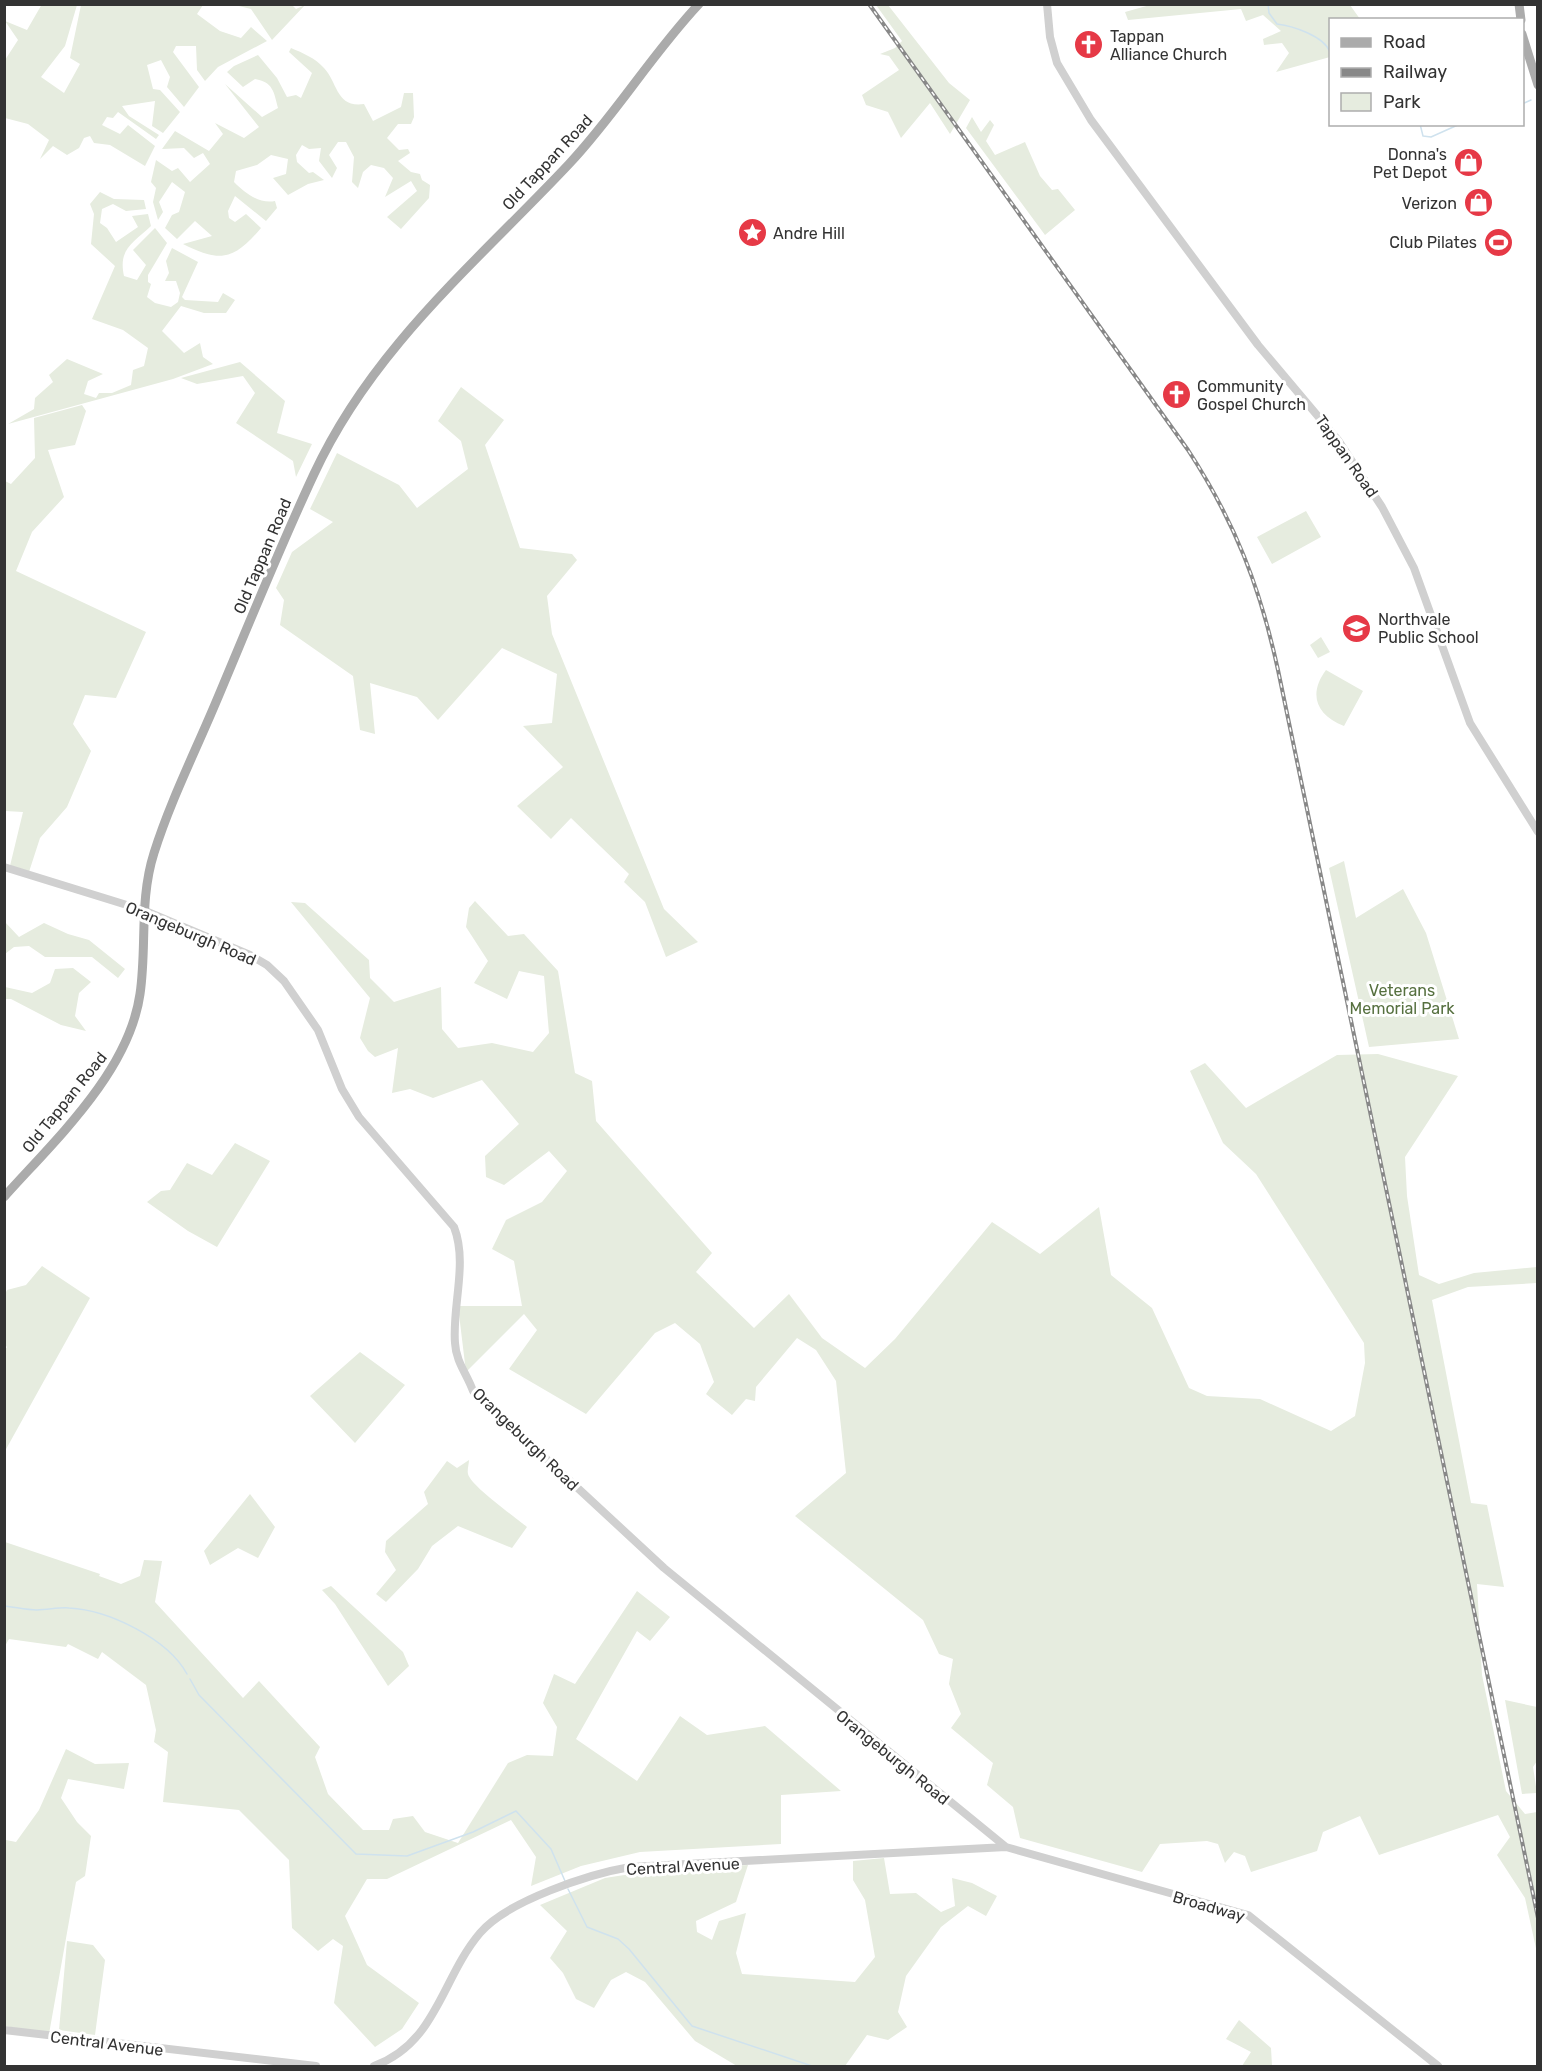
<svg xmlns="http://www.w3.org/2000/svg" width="1542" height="2071" viewBox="0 0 1542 2071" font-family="Rubik,sans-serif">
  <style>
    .green { fill: #e6ecdf }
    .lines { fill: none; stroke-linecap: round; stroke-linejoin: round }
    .stream { stroke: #cfe2ee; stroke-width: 1.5 }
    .minor { stroke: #d0d0d0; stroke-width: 8 }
    .major { stroke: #ababab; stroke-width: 9 }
    .rail-casing { stroke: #888; stroke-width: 4 }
    .rail { stroke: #fff; stroke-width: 1.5; stroke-dasharray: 4.5; stroke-linecap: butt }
    .labels { text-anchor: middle; stroke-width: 6; stroke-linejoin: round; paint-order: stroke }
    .poi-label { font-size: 16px; fill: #333; stroke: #fff; text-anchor: start }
    .street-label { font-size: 16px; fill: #333; stroke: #fff }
    .park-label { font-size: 16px; fill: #56703f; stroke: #fff }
  </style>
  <rect width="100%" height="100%" fill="#fff"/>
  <path class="green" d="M 42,4 L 77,5 L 65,46 L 41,77 L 64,93 L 80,64 L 70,58 L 81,5 L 203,5 L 197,14 L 220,31 L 241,38 L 251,27 L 267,41 L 218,67 L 205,81 L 197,70 L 196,46 L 176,46 L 173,52 L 199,87 L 184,107 L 167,87 L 170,77 L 161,60 L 147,65 L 153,89 L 160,90 L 180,112 L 163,133 L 152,126 L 155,101 L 122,106 L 129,116 L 159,135 L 156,139 L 118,112 L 113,118 L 107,117 L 102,125 L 120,134 L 128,125 L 155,146 L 145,166 L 110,145 L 94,143 L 90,136 L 84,138 L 79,148 L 67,155 L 53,146 L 40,159 L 49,140 L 28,124 L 5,118 L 5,60 L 18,40 L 5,21 L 27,30 Z
    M 235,5 L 292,5 L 296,9 L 305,5 L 272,40 L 251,9 Z
    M 888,5 L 949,83 L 970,100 L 950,134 L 930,103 L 901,138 L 888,112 L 866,105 L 862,95 L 899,70 L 889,56 L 880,54 L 895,48 L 902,41 L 876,5 Z
    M 1150,5 L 1350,5 L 1360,19 L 1330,20 L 1330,57 L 1276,72 L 1289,53 L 1282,43 L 1264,45 L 1263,39 L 1281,31 L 1263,15 L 1246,21 L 1241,9 L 1128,20 L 1125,12 Z
    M 291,48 C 303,53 315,58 324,68 C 338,83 336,108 364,104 L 373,121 L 401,107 L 404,93 L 413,93 L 414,117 L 411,124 L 398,124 L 387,138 L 399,150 L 408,149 L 410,153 L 398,161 L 411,172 L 420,174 L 422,180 L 430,185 L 429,198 L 401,229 L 387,217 L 417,191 L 411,181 L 385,197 L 393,178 L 384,168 L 371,165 L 363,172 L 358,188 L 352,182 L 354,157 L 346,142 L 338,142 L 329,155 L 337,168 L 332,178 L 319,161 L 321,148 L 309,149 L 302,145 L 296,155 L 297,162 L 309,173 L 313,172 L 324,180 L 308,184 L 288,195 L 273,178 L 286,174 L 288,159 L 271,155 L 257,165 L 236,171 L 234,182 C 245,193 259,204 275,201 L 277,208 L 266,221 L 235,196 L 228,211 L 229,218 L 235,222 L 246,214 L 261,228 C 234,260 220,263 183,244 L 212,236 L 195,221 L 177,239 L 165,228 L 172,215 L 179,212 L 185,192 L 172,182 L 159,202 L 163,212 L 158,220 L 153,202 L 156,188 L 151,182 L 156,160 L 172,171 L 178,168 L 190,182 L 210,164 L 203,153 L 194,158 L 184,148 L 162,149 L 175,131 L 209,151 L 223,134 L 215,123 L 244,138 L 259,127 L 225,84 L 262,117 L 278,108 C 274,92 273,82 255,79 L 243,87 L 227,72 L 234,66 L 258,55 L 277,78 L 287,97 L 296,95 L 301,98 L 312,73 L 289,52 Z
    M 972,117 L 981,132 L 990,120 L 994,125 L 986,141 L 995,155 L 1025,142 L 1040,176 L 1052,190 L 1058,189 L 1075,210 L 1045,235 L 966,128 Z
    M 100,192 L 114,199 L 144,200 L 146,209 L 126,211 L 113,204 L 102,209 L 100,223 L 107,228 L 116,242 L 138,227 L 132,216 L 148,214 L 151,226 C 133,243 118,249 124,276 L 137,280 L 146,265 L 133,250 L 155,228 L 167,243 L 148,275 L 148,282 L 151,284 L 147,297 L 155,303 L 171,307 L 178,302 L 180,293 L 176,281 L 165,281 L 169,273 L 166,261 L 172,248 L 198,262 L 182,297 L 185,300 L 218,302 L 223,293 L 235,300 L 226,313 L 204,313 L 181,306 L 162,331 L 184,353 L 200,343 L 203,357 L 213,364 L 173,379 L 8,424 L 34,409 L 35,398 L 53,382 L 49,375 L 67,359 L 103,374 L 88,381 L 84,394 L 96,398 L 99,393 L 112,393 L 131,385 L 133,370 L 144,366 L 148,348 L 123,330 L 92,319 L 115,266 L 91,244 L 94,214 L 90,204 Z
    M 240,362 L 285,401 L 277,433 L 312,444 L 296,477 L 293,461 L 236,423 L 255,393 L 243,376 L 197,384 L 181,378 Z
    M 461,387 L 504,420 L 485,445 L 520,548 L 572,554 L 577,560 L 547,596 L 552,634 L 664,909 L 698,942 L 666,957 L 645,902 L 624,882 L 629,874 L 571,818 L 551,839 L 517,806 L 563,767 L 523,726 L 552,723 L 557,674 L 502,648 L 438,720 L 417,697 L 370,683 L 375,734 L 360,730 L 353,676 L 280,625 L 284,600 L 276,588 L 292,552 L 333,522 L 310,509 L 337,453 L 399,485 L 417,508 L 468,469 L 461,441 L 438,421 Z
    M 82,405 L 86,411 L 75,445 L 48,450 L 64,497 L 32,532 L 16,571 L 146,632 L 116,698 L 85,695 L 73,724 L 91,751 L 67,807 L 40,838 L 28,875 L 9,870 L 23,812 L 5,811 L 5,481 L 11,484 L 35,458 L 34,418 Z
    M 1306,511 L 1321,537 L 1272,564 L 1257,537 Z
    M 1321,637 L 1330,652 L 1318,658 L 1310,645 Z
    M 1326,670 L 1363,691 L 1344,726 C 1316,715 1308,694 1326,670 Z
    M 1344,861 L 1356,918 L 1403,889 L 1426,933 L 1459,1039 L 1369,1047 L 1329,868 Z
    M 475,901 L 508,936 L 524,934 L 558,971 L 575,1073 L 592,1081 L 596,1121 L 712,1253 L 696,1272 L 754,1328 L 789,1294 L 822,1338 L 865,1368 L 895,1339 L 992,1222 L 1040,1254 L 1099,1207 L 1111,1275 L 1152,1308 L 1189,1388 L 1207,1396 L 1260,1399 L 1331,1431 L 1355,1416 L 1365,1363 L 1364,1343 L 1256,1174 L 1223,1143 L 1190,1071 L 1205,1063 L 1246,1108 L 1337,1055 L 1378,1054 L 1458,1076 L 1405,1157 L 1407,1196 L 1419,1275 L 1439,1284 L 1474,1273 L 1537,1267 L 1537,1283 L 1468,1287 L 1432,1300 L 1471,1503 L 1487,1505 L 1504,1587 L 1477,1584 L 1482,1675 L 1506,1791 L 1525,1814 L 1537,1812 L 1537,1953 L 1525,1898 L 1497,1855 L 1510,1837 L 1498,1815 L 1379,1855 L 1360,1816 L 1323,1832 L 1317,1851 L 1251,1872 L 1245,1856 L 1234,1852 L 1225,1863 L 1218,1844 L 1207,1841 L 1160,1844 L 1142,1872 L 1020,1838 L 1013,1807 L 987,1785 L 993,1763 L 951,1728 L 961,1714 L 949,1684 L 953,1659 L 939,1654 L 923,1620 L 795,1516 L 846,1473 L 836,1381 L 816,1350 L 797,1338 L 756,1387 L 755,1401 L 746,1399 L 732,1415 L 706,1394 L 714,1382 L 700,1344 L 675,1323 L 655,1333 L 586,1414 L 509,1369 L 537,1330 L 524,1314 L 466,1372 L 458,1306 L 522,1306 L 514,1261 L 492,1249 L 506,1220 L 542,1202 L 567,1171 L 549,1151 L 504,1185 L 486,1177 L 485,1156 L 519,1124 L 482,1080 L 433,1098 L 410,1089 L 392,1093 L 398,1048 L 375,1057 L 368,1051 L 360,1038 L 370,998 L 291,902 L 305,903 L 369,960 L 370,978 L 394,1002 L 441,987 L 442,1029 L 458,1048 L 492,1043 L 533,1052 L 549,1033 L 544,976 L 519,971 L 507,999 L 474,983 L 488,961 L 466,927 L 469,908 Z
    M 5,922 L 19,937 L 44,923 L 68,934 L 89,940 L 125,969 L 118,978 L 92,957 L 45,957 L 29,946 L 14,947 L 5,954 Z
    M 73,968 L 91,982 L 79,993 L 75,1016 L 86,1031 L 61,1025 L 11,999 L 5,999 L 5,987 L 32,993 L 50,983 L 55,969 Z
    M 235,1143 L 270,1161 L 217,1247 L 188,1231 L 147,1202 L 161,1191 L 170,1190 L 187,1163 L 212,1175 Z
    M 42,1266 L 90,1298 L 5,1451 L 4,1351 L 7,1347 L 4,1344 L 5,1294 L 7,1290 L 26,1285 Z
    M 360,1352 L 405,1385 L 355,1443 L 310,1396 Z
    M 469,1460 C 469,1464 467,1470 468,1474 C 471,1486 515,1517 527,1527 L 512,1548 L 458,1526 L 432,1546 L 418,1569 L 386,1602 L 376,1594 L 396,1570 L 385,1552 L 386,1541 L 428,1504 L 424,1492 L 447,1461 L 457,1468 Z
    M 250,1494 L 275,1527 L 258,1558 L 238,1548 L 210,1565 L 204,1551 Z
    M 5,1542 L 100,1574 L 99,1576 L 121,1584 L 140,1576 L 144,1560 L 162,1561 L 155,1602 L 243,1698 L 259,1681 L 320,1747 L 315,1757 L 328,1794 L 363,1830 L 389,1830 L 393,1819 L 413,1816 L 425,1832 L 458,1843 L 508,1763 L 527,1755 L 553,1756 L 557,1727 L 543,1703 L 554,1674 L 575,1684 L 637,1591 L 670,1617 L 650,1641 L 637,1631 L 576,1739 L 637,1781 L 680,1716 L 707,1735 L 765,1726 L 841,1791 L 781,1795 L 781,1844 L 640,1852 L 581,1866 L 531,1886 L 536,1857 L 511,1820 L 387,1879 L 367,1879 L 345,1916 L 367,1965 L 419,2003 L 402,2029 L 375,2047 L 334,2003 L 343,1946 L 333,1939 L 318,1951 L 292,1928 L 289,1860 L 239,1810 L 163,1802 L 168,1752 L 154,1742 L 156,1730 L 146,1685 L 102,1652 L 98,1659 L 68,1644 L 66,1647 L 9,1639 L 5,1646 Z
    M 331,1586 L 403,1652 L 409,1666 L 388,1686 L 335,1604 L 322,1590 Z
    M 1505,1700 L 1537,1707 L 1537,1761 L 1533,1767 L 1537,1793 L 1522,1794 Z
    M 66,1749 L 95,1764 L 129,1763 L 124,1789 L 68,1779 L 61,1798 L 77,1822 L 91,1836 L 85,1876 L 76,1882 L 49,2034 L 5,2026 L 4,1849 L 6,1840 L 16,1842 L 39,1810 Z
    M 884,1858 L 890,1894 L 916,1893 L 941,1912 L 955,1906 L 952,1878 L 972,1883 L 997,1896 L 986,1916 L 968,1906 L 941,1927 L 906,1976 L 898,2012 L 907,2027 L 888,2040 L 867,2035 L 845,2066 L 737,2066 L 695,2041 L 645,1982 L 626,1972 L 611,1980 L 594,2008 L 576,1999 L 563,1973 L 550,1958 L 567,1931 L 540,1905 L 605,1878 L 650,1871 L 748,1865 L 736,1902 L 696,1921 L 697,1932 L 712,1940 L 719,1921 L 746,1913 L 736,1953 L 742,1974 L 855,1982 L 875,1957 L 865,1900 L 853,1880 L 853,1861 Z
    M 67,1941 L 93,1945 L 105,1960 L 95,2035 L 59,2030 Z
    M 1239,2020 L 1271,2048 L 1272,2066 L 1242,2066 L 1251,2052 L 1226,2039 Z"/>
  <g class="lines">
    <path class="stream" d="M 1268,4 L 1269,13 L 1277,24 C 1293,26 1324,36 1330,52
      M 1522,104 L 1531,100
      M 1420,124 L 1423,136 L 1431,137 L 1460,124
      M 4,1606 C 15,1607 26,1610 37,1610 C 48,1610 59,1607 69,1608 C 109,1610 168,1639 187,1674
      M 190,1679 L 199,1695 L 356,1854 L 407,1856 L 473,1832 L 516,1811 L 551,1849 L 565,1881
      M 568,1889 L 587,1927 L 618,1939 L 629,1949 L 692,2026 L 812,2066"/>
    <path class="minor" d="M 1047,4 L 1050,37 L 1057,63 L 1091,120 L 1258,345 L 1338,440 L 1382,507 L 1414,568 L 1470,723 L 1538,832
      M 4,867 L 143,910 L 250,955 L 267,965 L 284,981 L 318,1030 L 342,1089 L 359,1117 L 454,1227 C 468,1263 452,1306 455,1343 C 456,1362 467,1374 473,1391 L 664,1568 L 1006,1847
      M 4,2030 L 316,2066
      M 374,2066 C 437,2043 441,1979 480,1933 C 507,1901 589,1874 630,1867 L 1006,1847 L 1248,1915 L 1438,2066"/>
    <path class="major" d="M 1519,4 L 1521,20
      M 1522,34 L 1538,85
      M 4,1197 C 55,1140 129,1072 140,994 C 147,947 139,900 154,853 C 170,802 195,752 216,702 C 248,626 279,549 314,474 C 372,348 476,263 569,164 C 616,114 652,54 699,4"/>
    <defs>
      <path id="rail" d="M 869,4 L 1188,450 C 1235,522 1260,587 1278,670 L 1538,1918"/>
    </defs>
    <use href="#rail" class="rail-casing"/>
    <use href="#rail" class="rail"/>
  </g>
  <defs>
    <symbol id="church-disc" viewBox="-11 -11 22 22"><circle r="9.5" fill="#e63946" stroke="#fff"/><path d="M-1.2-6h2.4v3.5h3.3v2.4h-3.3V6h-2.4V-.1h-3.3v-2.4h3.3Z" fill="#fff"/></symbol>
    <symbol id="shop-disc" viewBox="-11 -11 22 22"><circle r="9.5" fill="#e63946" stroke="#fff"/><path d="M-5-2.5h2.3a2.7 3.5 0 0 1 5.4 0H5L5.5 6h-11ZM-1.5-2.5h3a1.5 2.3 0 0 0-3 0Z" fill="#fff"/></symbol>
    <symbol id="sight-disc" viewBox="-11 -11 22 22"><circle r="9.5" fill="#e63946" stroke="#fff"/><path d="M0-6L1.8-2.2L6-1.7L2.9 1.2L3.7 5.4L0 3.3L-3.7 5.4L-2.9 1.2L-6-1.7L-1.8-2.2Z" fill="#fff"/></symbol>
    <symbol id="stadium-disc" viewBox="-11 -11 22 22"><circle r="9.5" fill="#e63946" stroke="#fff"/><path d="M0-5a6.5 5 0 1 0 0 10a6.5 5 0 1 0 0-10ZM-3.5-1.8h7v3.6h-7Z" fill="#fff"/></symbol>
    <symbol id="school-disc" viewBox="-11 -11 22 22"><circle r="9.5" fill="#e63946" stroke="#fff"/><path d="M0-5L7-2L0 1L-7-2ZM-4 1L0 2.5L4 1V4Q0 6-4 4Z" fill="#fff"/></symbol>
  </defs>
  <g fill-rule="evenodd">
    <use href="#church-disc" x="1072" y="28" width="33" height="33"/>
    <use href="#shop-disc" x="1452" y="146" width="33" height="33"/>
    <use href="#shop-disc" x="1462" y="186" width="33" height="33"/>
    <use href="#sight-disc" x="736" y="216" width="33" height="33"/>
    <use href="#stadium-disc" x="1482" y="226" width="33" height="33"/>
    <use href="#church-disc" x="1160" y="378" width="33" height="33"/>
    <use href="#school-disc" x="1340" y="612" width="33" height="33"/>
  </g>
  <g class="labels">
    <g class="poi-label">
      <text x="1110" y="42">Tappan<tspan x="1110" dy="18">Alliance Church</tspan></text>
      <text x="1447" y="160" text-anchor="end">Donna's<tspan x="1447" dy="18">Pet Depot</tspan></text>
      <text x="1457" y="209" text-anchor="end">Verizon</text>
      <text x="773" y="239">Andre Hill</text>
      <text x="1477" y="248" text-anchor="end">Club Pilates</text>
      <text x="1197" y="392">Community<tspan x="1197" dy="18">Gospel Church</tspan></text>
      <text x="1378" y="625">Northvale<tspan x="1378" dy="18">Public School</tspan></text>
    </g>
    <g class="street-label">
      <text transform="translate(547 162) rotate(-47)" y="6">Old Tappan Road</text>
      <text transform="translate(1347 456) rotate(55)" y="6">Tappan Road</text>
      <text transform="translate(262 556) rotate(-67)" y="6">Old Tappan Road</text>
      <text transform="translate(191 933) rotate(23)" y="6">Orangeburgh Road</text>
      <text transform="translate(64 1102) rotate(-51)" y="6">Old Tappan Road</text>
      <text transform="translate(526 1439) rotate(44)" y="6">Orangeburgh Road</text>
      <text transform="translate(893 1757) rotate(39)" y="6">Orangeburgh Road</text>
      <text transform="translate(683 1866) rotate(-3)" y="6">Central Avenue</text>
      <text transform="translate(1209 1906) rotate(16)" y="6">Broadway</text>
      <text transform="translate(107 2043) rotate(7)" y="6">Central Avenue</text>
    </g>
    <g class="park-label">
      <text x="1402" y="996">Veterans<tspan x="1402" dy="18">Memorial Park</tspan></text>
    </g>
  </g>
  <rect width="1542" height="2071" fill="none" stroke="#333333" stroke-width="12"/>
  <rect x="1329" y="18" width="195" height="108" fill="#ffffff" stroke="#adadad" stroke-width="1.5"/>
  <rect x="1341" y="38" width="30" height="9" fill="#ababab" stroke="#adadad" stroke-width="1.5"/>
  <text x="1383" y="48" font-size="18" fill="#333333">Road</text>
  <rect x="1341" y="68" width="30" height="9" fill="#888888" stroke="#adadad" stroke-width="1.5"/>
  <text x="1383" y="78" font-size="18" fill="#333333">Railway</text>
  <rect x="1341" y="93" width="30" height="18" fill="#e6ecdf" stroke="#adadad" stroke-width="1.5"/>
  <text x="1383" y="108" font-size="18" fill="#333333">Park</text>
</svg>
